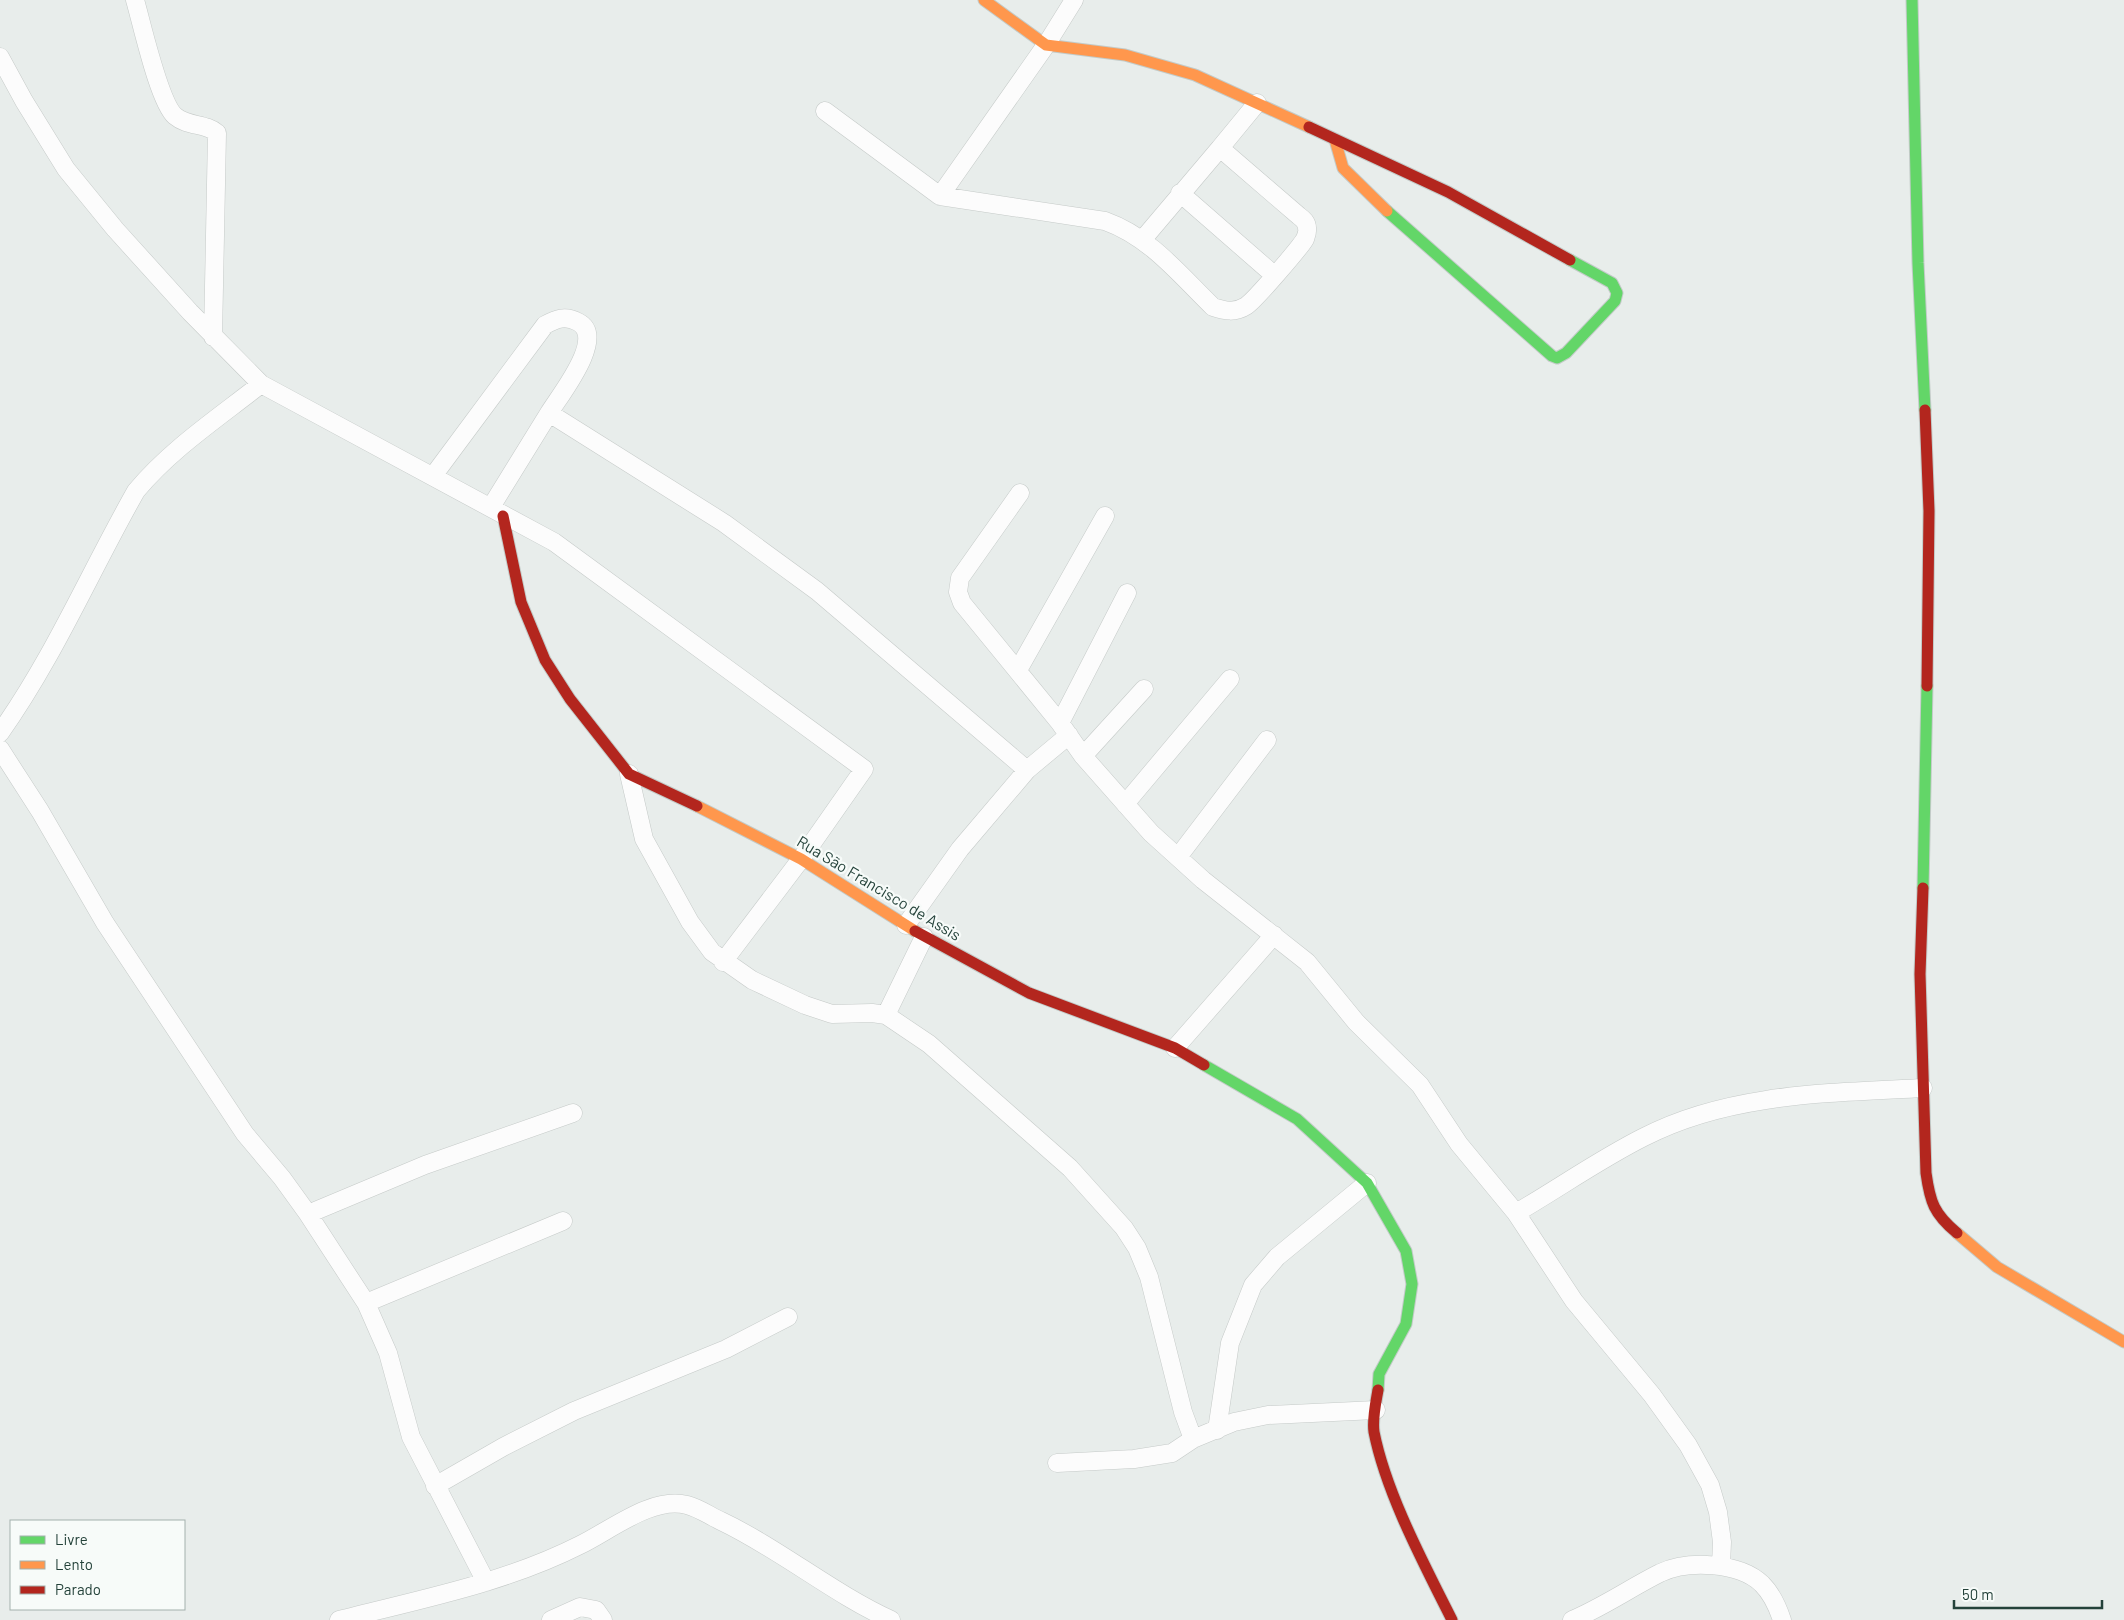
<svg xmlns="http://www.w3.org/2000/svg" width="2124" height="1620" viewBox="0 0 2124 1620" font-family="Barlow,sans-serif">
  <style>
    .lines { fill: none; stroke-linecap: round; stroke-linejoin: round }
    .street-casing { stroke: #c5cac8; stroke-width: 19 }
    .fast-casing { stroke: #c3cbc8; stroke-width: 13 }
    .slow-casing { stroke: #c3cbc8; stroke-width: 13 }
    .jam-casing { stroke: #c3cbc8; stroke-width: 13 }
    .street { stroke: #fcfcfc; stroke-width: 18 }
    .fast { stroke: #63d668; stroke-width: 11 }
    .slow { stroke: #ff974d; stroke-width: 11 }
    .jam { stroke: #b3261e; stroke-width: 11 }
    .labels { text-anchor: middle; stroke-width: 4.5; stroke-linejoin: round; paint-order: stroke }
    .street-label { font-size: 16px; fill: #24423a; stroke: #f7fbf9 }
  </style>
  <rect width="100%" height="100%" fill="#e8edeb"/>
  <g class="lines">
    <defs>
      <path id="street" d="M 135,0 C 142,24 159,102 175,116 C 188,127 206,123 217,133 L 213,337
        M 0,57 L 24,101 L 66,169 L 115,229 L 190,312 L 261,384 L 554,542 L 864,769 L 801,859 L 723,962
        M 825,111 L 940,196 L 1046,45 L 1074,0
        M 1180,193 L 1274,275
        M 940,196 L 1105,221 C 1150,237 1179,274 1213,307 C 1225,311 1235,313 1246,306 C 1254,301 1299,249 1305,239 C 1306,236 1308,231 1307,228 C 1307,222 1303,219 1299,216 L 1220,148 L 1257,103
        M 1143,239 L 1220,148
        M 433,476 L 545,325 C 556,319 565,315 578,322 C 607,337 560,395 549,413
        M 1020,493 L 960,578 L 958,592 L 962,603 L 1060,723 L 1083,756 L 1151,833 L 1203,880 L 1307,962 L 1356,1022 L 1420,1085 L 1459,1144 L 1516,1213 L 1574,1301 L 1652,1395 L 1688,1445 L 1710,1485 L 1718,1512 L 1722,1542 L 1721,1565
        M 491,507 L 549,413 L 724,523 L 817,591 L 1027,770
        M 1018,670 L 1105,516
        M 1060,723 L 1127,593
        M 0,733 C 54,657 90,572 136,491 C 171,449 218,418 261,384
        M 0,749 L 40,811 L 105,923 L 180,1036 L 245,1134 L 282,1178 L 308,1214 L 366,1303 L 388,1353 L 411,1437 L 486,1582
        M 1083,756 L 1144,689
        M 629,774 L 644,839 L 690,922 L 712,952 L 752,980 L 805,1005 L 832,1014 L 872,1013 L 886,1015 L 929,1044 L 1070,1168 L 1124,1228 L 1137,1248 L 1149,1277 L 1183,1412 L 1193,1439 L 1234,1422 L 1268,1415 L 1376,1410
        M 1125,804 L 1230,679
        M 1178,857 L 1267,740
        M 906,925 L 960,849 L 1027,770 L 1069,735
        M 886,1015 L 924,937
        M 1175,1048 L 1274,935
        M 1516,1213 C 1559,1188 1600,1159 1644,1137 C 1729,1093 1830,1093 1923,1088
        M 308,1214 L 425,1165 L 573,1113
        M 366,1303 L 563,1221
        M 1217,1430 L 1230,1343 L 1253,1285 L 1277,1257 L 1367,1183
        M 1057,1463 L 1134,1459 L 1172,1453 L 1193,1439
        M 435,1486 L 503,1447 L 574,1411 L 726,1349 L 788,1317
        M 339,1620 C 421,1599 505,1583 580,1545 C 611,1530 652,1496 687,1505 C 699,1508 710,1516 721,1521 C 780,1549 832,1593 891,1620
        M 551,1620 L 580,1607 L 596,1610 L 603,1620
        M 1572,1620 C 1603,1607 1630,1588 1660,1573 C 1688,1560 1739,1562 1762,1584 C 1771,1593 1778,1608 1782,1620"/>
      <path id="fast" d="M 1912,0 L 1918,263 L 1925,410
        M 1387,211 L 1552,356 L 1557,358 L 1566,353 L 1615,301 L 1617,293 L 1612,283 L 1570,260
        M 1923,888 L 1927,686
        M 1204,1065 L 1297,1119 L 1367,1183 L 1406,1251 L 1412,1284 L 1406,1324 L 1379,1374 L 1378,1390"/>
      <path id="slow" d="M 984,0 L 1046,45 L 1125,55 L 1195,75 L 1309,127
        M 1335,140 L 1343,168 L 1387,211
        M 697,806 L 801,859 L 915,931
        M 1957,1233 L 1997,1267 L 2124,1342"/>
      <path id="jam" d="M 1309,127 L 1448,192 L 1570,260
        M 1925,410 L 1929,511 L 1927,686
        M 503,516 L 521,602 L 545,660 L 570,699 L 629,774 L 697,806
        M 1923,888 L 1920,974 L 1926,1173 C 1930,1202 1934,1214 1957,1233
        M 915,931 L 1029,993 L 1175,1048 L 1204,1065
        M 1378,1390 C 1376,1402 1372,1419 1374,1432 C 1386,1493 1424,1564 1452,1620"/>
    </defs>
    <use href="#street" class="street-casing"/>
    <use href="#fast" class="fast-casing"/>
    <use href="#slow" class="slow-casing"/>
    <use href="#jam" class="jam-casing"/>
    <use href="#street" class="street"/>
    <use href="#fast" class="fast"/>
    <use href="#slow" class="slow"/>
    <use href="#jam" class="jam"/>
  </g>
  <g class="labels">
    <g class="street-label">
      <text transform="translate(879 888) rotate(31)" y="6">Rua São Francisco de Assis</text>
    </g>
  </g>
  <rect x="10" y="1520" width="175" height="90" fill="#f7fbf9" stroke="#a3b1ad"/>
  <rect x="20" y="1536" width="25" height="8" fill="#63d668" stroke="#a3b1ad"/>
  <text x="55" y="1545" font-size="15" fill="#24423a">Livre</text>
  <rect x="20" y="1561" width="25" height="8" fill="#ff974d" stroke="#a3b1ad"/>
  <text x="55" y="1570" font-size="15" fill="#24423a">Lento</text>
  <rect x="20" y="1586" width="25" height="8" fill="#b3261e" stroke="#a3b1ad"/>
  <text x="55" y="1595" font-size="15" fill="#24423a">Parado</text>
  <path d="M1954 1600v8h148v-8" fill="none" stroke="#24423a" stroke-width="2.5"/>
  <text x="1962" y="1600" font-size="15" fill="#24423a" stroke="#f7fbf9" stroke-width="4" paint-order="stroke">50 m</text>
</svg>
